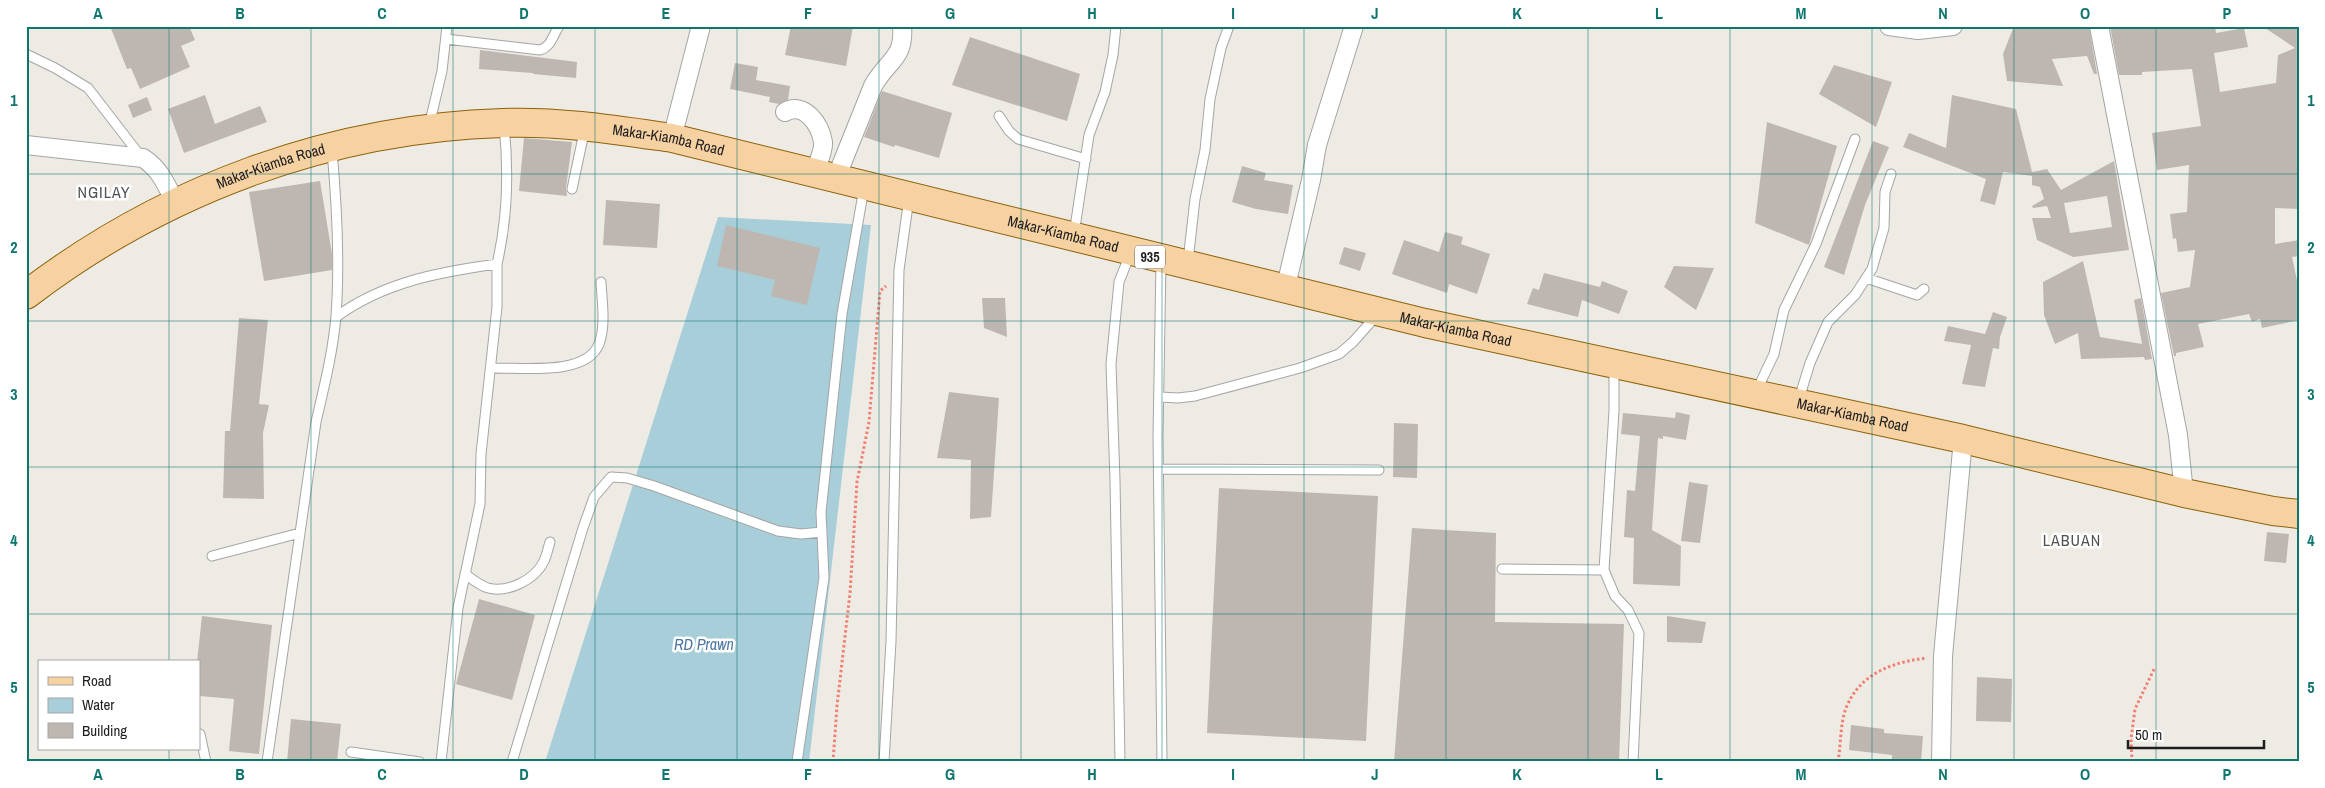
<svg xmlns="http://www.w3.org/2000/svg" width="2325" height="788" viewBox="0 0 2325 788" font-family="'Archivo Narrow',sans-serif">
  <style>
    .water { fill: #a7ced9 }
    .building { fill: #beb7b1; fill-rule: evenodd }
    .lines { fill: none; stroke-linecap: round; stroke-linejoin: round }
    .service-casing { stroke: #a5a5a5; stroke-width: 11 }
    .minor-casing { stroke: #a5a5a5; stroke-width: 20 }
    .primary-casing { stroke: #8e6109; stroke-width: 30 }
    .path { stroke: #f17f73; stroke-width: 3; stroke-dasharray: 2.5 2.5; stroke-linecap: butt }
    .service { stroke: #fff; stroke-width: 9 }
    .minor { stroke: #fff; stroke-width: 18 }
    .primary { stroke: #f6d1a2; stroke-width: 28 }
    .grid { fill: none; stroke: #0f766e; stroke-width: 1; stroke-opacity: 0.55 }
    .labels { text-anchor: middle; stroke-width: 5; stroke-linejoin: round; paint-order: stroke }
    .shield { fill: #fff; stroke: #626262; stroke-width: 1 }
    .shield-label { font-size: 14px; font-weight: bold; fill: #1e1e1e }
    .street-label { font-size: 15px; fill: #1e1e1e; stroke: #fff }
    .neighbourhood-label { font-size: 16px; letter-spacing: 1px; fill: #515151; stroke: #fff }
    .water-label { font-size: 16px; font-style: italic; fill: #4d77a0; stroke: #fff }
    .neatline { fill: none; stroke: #0f766e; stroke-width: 2 }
    .grid-label { font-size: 16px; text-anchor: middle; font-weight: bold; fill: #0f766e }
  </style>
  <rect width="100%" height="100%" fill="#eeebe4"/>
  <path class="water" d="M 718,217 L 871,225 L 809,762 L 545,762 Z"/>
  <path class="building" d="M 110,26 L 189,26 L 195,40 L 181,46 L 190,67 L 140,89 L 131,68 L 127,69 Z
    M 791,26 L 853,26 L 846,66 L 785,55 Z
    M 2014,26 L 2089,26 L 2097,74 L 2094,74 L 2087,56 L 2052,59 L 2063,86 L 2007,81 L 2003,54 Z
    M 2110,26 L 2215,26 L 2216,33 L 2244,28 L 2248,47 L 2214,53 L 2220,92 L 2276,83 L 2278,55 L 2295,48 L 2262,26 L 2299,26 L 2299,209 L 2275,208 L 2275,244 L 2299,240 L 2299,256 L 2292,257 L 2299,290 L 2299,320 L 2262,328 L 2260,319 L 2252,322 L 2249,314 L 2198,324 L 2204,347 L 2176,353 L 2176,356 L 2174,356 L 2161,293 L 2190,287 L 2195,250 L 2178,252 L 2176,238 L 2173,239 L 2170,214 L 2187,212 L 2189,165 L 2157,170 L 2152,133 L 2201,126 L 2192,69 L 2142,72 L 2142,75 L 2119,75 Z
    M 970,37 L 1080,74 L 1067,121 L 952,85 Z
    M 480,50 L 577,62 L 576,78 L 533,74 L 533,73 L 479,69 Z
    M 735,63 L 758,67 L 756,80 L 790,86 L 788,100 L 779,104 L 769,102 L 770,97 L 730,89 Z
    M 1834,65 L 1892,82 L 1876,127 L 1819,94 Z
    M 882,91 L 952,113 L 939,158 L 895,145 L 894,147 L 864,137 Z
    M 205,95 L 215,124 L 260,106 L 267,122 L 184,153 L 168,109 Z
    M 1952,95 L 2016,109 L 2032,172 L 2047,169 L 2061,190 L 2114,161 L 2129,250 L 2073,257 L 2037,240 L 2032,218 L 2051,218 L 2047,206 L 2033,208 L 2032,206 L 2044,199 L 2040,187 L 2032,185 L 2032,176 L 2003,172 L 1995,205 L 1980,201 L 1986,179 L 1903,147 L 1909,133 L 1946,148 ZM 2107,196 L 2112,227 L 2070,233 L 2064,203 Z
    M 147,97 L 152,110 L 133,118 L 128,105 Z
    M 1767,122 L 1837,146 L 1809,245 L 1755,223 Z
    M 524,138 L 572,142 L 566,188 L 567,196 L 519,191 Z
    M 1873,141 L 1889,147 L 1865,205 L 1844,275 L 1824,267 Z
    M 1242,166 L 1266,173 L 1264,180 L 1293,185 L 1288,214 L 1256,209 L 1232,202 Z
    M 320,181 L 332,254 L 332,270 L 264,281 L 249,192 Z
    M 606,200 L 660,204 L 657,248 L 603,245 Z
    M 726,225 L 820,248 L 807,305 L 771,296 L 775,280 L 717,266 Z
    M 1445,232 L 1463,237 L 1461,244 L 1490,254 L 1477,294 L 1449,284 L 1447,293 L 1392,274 L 1404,240 L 1439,252 Z
    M 1344,247 L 1366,253 L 1360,271 L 1339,264 Z
    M 2083,261 L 2100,337 L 2142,344 L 2134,300 L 2141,298 L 2152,359 L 2145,360 L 2144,357 L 2081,359 L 2078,333 L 2055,344 L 2044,315 L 2043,282 Z
    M 1674,266 L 1714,268 L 1696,310 L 1664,287 Z
    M 1544,273 L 1600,287 L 1602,281 L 1628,291 L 1619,314 L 1582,300 L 1578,317 L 1527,304 L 1533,288 L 1539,290 Z
    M 982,298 L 1005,298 L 1007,337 L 984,328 Z
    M 1993,312 L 2007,317 L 2000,337 L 1999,349 L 1993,348 L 1985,387 L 1962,384 L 1971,345 L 1944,341 L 1948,326 L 1985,334 Z
    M 239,318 L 268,320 L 259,404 L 269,405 L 263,433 L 264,499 L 223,498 L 225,431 L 230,431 Z
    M 949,392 L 999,398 L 991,517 L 970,519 L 971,460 L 937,458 Z
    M 1676,412 L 1690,415 L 1686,440 L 1663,436 L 1663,439 L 1658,438 L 1652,530 L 1681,546 L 1680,586 L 1633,584 L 1634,538 L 1624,537 L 1627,490 L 1635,491 L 1640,436 L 1621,434 L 1623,413 L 1675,418 Z
    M 1394,423 L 1418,424 L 1417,478 L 1393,477 Z
    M 1689,482 L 1708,485 L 1700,543 L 1681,541 Z
    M 1219,488 L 1378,496 L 1366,741 L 1207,733 Z
    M 1412,528 L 1496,533 L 1495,622 L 1624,624 L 1619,762 L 1394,762 Z
    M 2267,532 L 2289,534 L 2286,563 L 2264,561 Z
    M 479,599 L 535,615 L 512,700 L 456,684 Z
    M 202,616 L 272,625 L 259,754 L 229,751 L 234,699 L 199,696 L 197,662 Z
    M 1667,616 L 1706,622 L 1702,643 L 1667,642 Z
    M 1977,677 L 2012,679 L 2011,722 L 1976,721 Z
    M 291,719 L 341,724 L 337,762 L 287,762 Z
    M 1851,725 L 1884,729 L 1884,733 L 1923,736 L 1921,762 L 1892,760 L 1892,755 L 1849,750 Z"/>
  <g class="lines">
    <defs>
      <path id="service" d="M 446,39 L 540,50 C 551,47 553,35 559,26
        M 26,54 L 55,68 L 88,88 L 142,158
        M 999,116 L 1009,131 L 1018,139 L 1086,159
        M 429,126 L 442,71 L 447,26
        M 572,189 L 585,128
        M 1074,234 L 1089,135 L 1105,92 L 1113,55 L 1116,26
        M 1188,261 L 1195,199 L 1205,150 L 1210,99 L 1221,48 L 1229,26
        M 1161,262 L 1158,436 L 1162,762
        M 1866,278 L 1917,295 L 1924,289
        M 336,317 C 384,282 439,272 497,264 C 508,217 509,173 504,125
        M 1614,366 L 1614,411 L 1604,570 L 1615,596 L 1628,610 L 1639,633 L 1633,762
        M 491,368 C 520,367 586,377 599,344 C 606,326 602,301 601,282
        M 1756,392 L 1774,354 L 1784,310 L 1816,244 L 1855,139
        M 1160,397 L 1178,398 L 1195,396 L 1300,368 L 1339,354 L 1353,342 L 1377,315
        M 1798,402 L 1810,363 L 1828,322 L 1855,295 L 1872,269 L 1884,228 L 1885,192 L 1891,174
        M 1159,469 L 1379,470
        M 212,556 L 300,533
        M 1502,569 L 1604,570
        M 465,574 C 472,579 480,586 488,588 C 508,593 535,580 544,561 C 547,555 548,548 550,542
        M 200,734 L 206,762
        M 351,752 L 420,762
        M 267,762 L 316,422 C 324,387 333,352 336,316 C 340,261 337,206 332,151
        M 441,762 L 458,608 L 480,504 L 481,454 L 497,307 L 497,264
        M 512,762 L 583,528 L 594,497 L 611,477 L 627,478 L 654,486 L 778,531 L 801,534 L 822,532
        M 797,762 L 824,578 L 821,512 L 842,314 L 864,188
        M 884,762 L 891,641 L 899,270 L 909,198
        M 1120,762 L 1115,480 L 1111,364 L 1119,282 L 1130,254"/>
      <path id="minor" d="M 1889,26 L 1918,30 L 1953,26
        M 2099,26 L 2178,435 L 2184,493
        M 785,112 C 804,101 820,124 823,142 C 824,151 817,164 815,173
        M 672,138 L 701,26
        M 26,145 L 143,158 C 160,169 166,184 175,202
        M 836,178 L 873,86 C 887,60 905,59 902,26
        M 1285,290 L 1311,180 L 1317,145 L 1354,26
        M 1941,762 L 1943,656 L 1963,439"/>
      <g id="primary">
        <path id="s1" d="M 26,295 C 163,190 330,128 503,123 C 560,121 616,130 672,138 L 1425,323 L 1963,439 L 2184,493 L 2273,511 L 2299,514"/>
      </g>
    </defs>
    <use href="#service" class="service-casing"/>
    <use href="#minor" class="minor-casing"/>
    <use href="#primary" class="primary-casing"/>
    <path class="path" d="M 833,762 L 837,706 L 850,593 L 857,482 L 869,422 L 880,291 L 886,286
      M 1838,762 C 1841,745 1840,724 1846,708 C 1860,673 1893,662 1927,658
      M 2132,762 L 2131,739 L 2135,709 L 2155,667"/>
    <use href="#service" class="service"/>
    <use href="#minor" class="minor"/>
    <use href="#primary" class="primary"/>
  </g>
  <path class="grid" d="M 169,26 L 169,662M 311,26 L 311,762M 453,26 L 453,762M 595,26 L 595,762M 737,26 L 737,762M 879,26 L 879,762M 1021,26 L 1021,762M 1162,26 L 1162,762M 1304,26 L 1304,762M 1446,26 L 1446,762M 1588,26 L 1588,762M 1730,26 L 1730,762M 1872,26 L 1872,762M 2014,26 L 2014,762M 2156,26 L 2156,762M 26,174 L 2299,174M 26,321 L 2299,321M 26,467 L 2299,467M 26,614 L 2299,614M 169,749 L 169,762"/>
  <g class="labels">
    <rect class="shield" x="1135" y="245.5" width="30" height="23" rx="4"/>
    <g class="shield-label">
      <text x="1150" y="262">935</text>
    </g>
    <g class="street-label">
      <text dy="5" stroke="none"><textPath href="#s1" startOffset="682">Makar-Kiamba Road</textPath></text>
      <text dy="5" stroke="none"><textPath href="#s1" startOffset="278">Makar-Kiamba Road</textPath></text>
      <text dy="5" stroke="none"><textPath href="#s1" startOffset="1088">Makar-Kiamba Road</textPath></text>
      <text dy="5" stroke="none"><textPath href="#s1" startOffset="1492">Makar-Kiamba Road</textPath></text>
      <text dy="5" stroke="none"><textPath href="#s1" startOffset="1898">Makar-Kiamba Road</textPath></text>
    </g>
    <g class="neighbourhood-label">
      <text x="104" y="198">NGILAY</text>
      <text x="2072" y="546">LABUAN</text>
    </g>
    <g class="water-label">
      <text x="704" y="650">RD Prawn</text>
    </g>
  </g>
  <rect width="2325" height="788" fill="none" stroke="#ffffff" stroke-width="55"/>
  <rect x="38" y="660" width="162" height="90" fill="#ffffff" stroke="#a5a5a5"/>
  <rect x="48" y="677" width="25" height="8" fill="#f6d1a2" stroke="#a5a5a5"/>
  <text x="82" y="686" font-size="15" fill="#1e1e1e">Road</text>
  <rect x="48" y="698" width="25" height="15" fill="#a7ced9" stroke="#a5a5a5"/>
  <text x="82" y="710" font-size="15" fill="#1e1e1e">Water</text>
  <rect x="48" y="723" width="25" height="15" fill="#beb7b1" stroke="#a5a5a5"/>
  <text x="82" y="736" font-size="15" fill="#1e1e1e">Building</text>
  <path d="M2128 740v8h136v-8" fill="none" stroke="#1e1e1e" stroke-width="2.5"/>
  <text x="2135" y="740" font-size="15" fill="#1e1e1e" stroke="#ffffff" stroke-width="4" paint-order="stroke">50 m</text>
  <rect x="28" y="28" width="2270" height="732" class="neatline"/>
  <g class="grid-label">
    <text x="98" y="19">A</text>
    <text x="240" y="19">B</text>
    <text x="382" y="19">C</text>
    <text x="524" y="19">D</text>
    <text x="666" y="19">E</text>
    <text x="808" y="19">F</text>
    <text x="950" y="19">G</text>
    <text x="1092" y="19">H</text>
    <text x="1233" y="19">I</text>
    <text x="1375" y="19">J</text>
    <text x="1517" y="19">K</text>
    <text x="1659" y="19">L</text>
    <text x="1801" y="19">M</text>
    <text x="1943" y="19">N</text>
    <text x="2085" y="19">O</text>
    <text x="2227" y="19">P</text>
    <text x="14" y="106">1</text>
    <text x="2311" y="106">1</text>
    <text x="14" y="253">2</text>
    <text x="2311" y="253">2</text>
    <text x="14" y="400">3</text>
    <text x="2311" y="400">3</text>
    <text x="14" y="546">4</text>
    <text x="2311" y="546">4</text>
    <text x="14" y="693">5</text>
    <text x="2311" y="693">5</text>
    <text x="98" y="780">A</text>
    <text x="240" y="780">B</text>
    <text x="382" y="780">C</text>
    <text x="524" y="780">D</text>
    <text x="666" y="780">E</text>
    <text x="808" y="780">F</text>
    <text x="950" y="780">G</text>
    <text x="1092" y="780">H</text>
    <text x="1233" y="780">I</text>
    <text x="1375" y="780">J</text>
    <text x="1517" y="780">K</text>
    <text x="1659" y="780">L</text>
    <text x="1801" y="780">M</text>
    <text x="1943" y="780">N</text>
    <text x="2085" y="780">O</text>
    <text x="2227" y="780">P</text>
  </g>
</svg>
